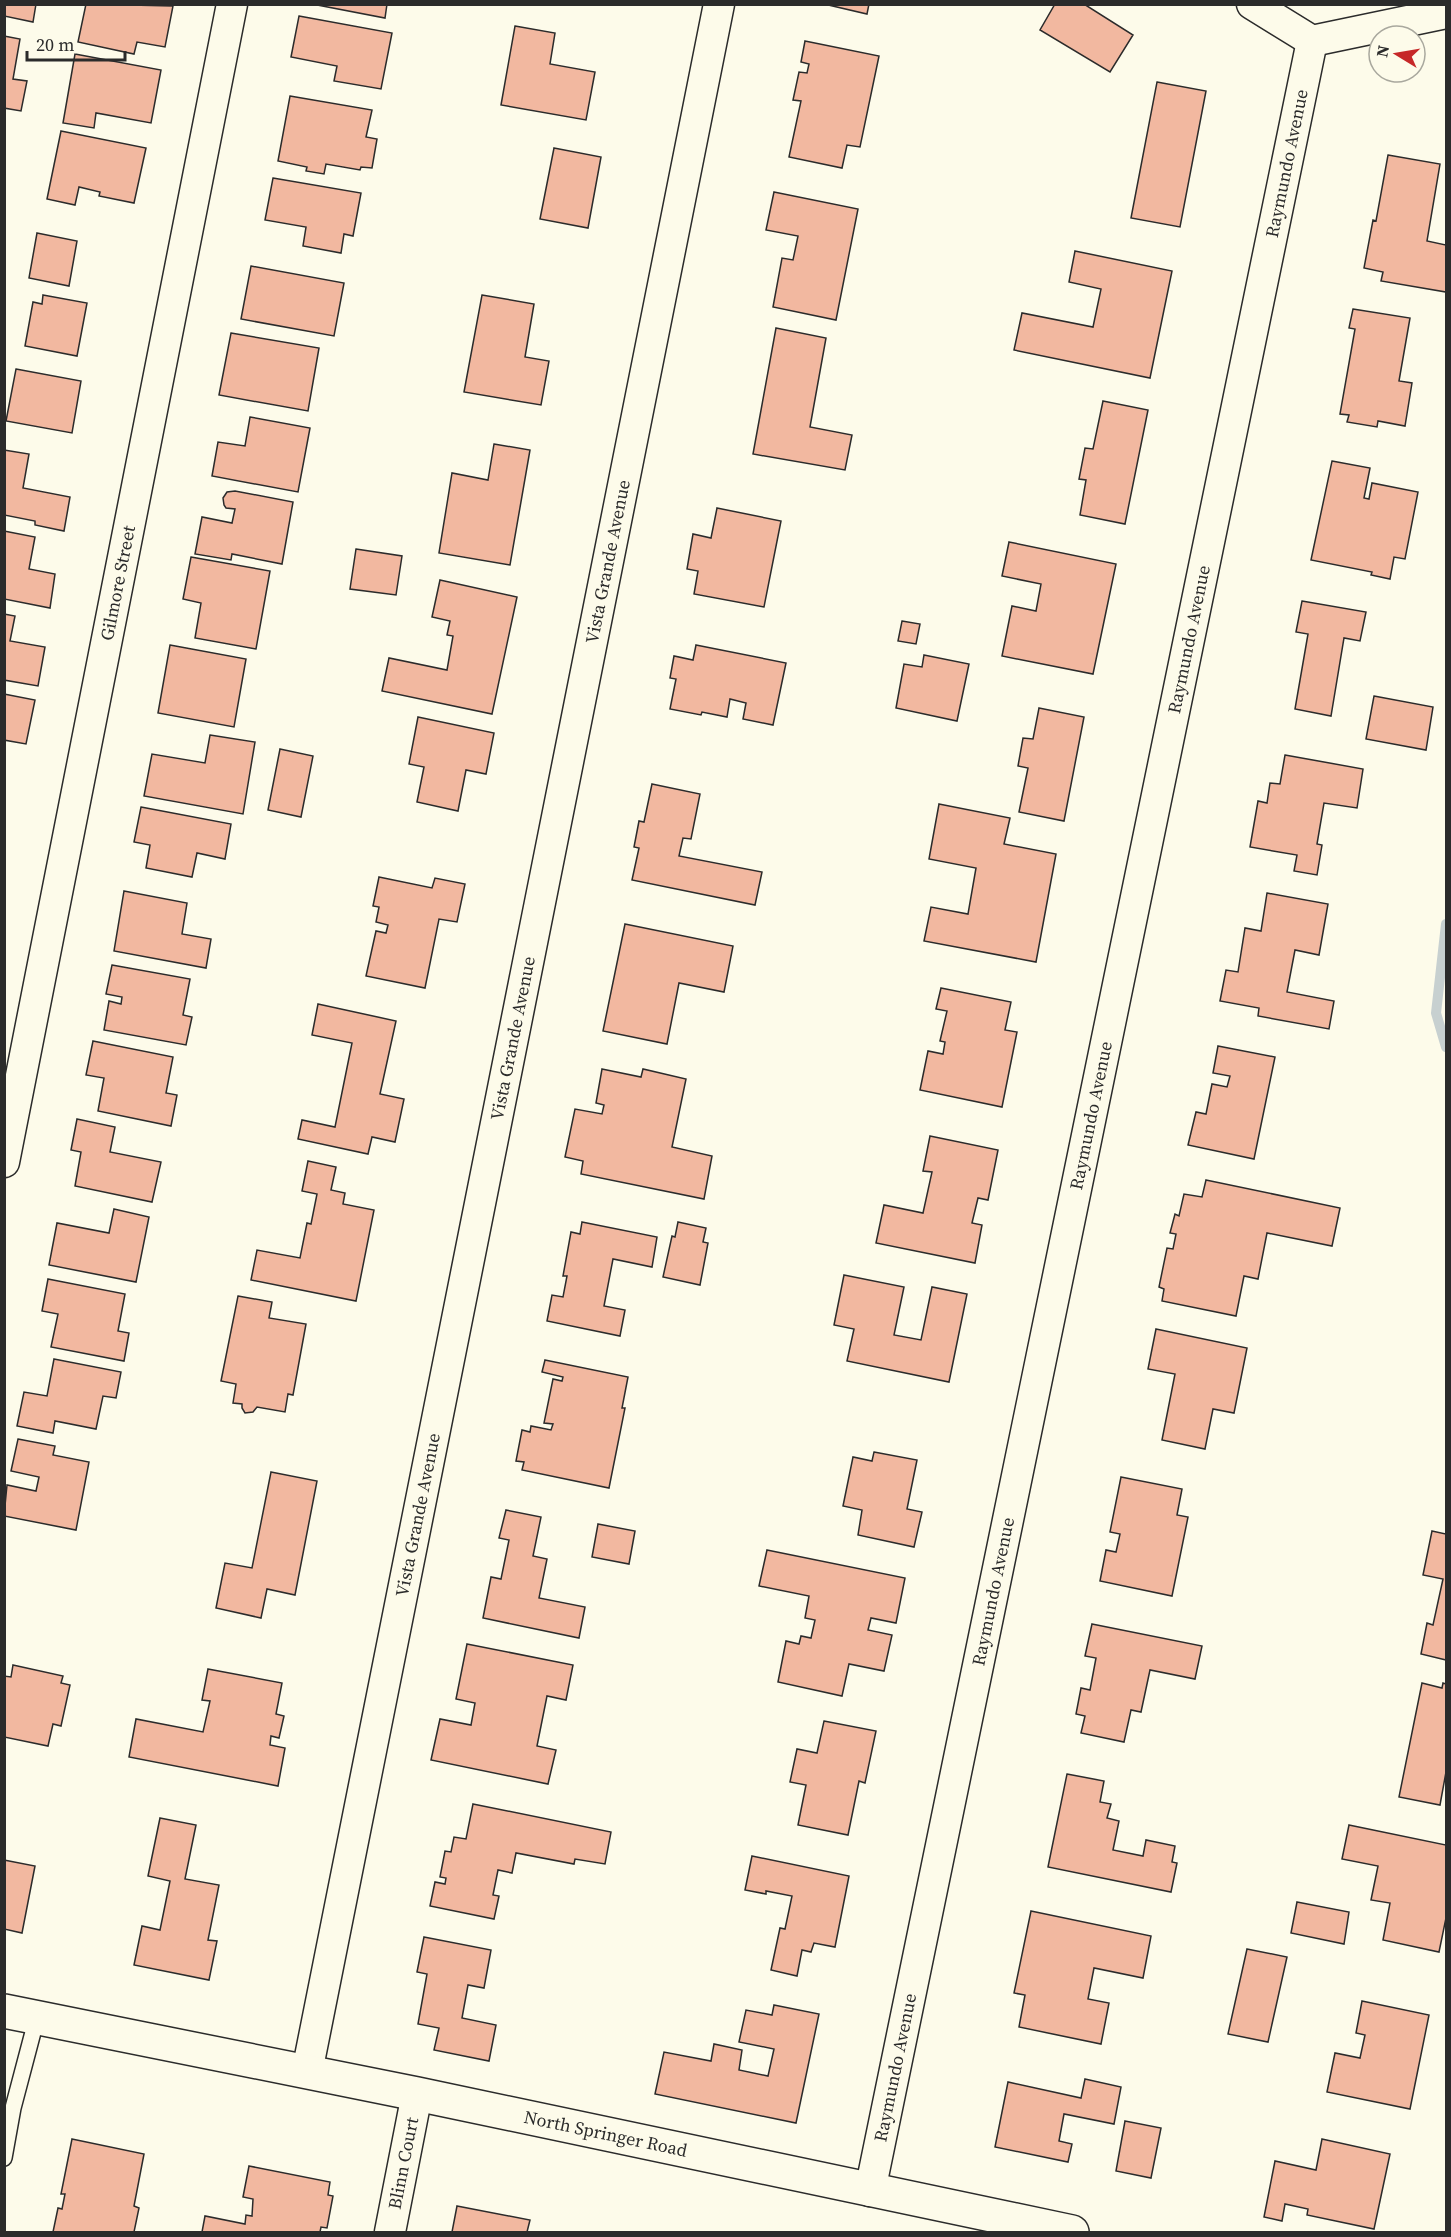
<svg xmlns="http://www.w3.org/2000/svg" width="1451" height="2237" viewBox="0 0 1451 2237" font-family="'Source Serif 4',serif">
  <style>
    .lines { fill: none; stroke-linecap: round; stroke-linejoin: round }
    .stream { stroke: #c7d0d0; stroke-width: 10 }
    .building { fill: #f2b8a0; stroke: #2b2b2b; stroke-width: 1.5 }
    .lane-casing { stroke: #2b2b2b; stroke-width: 18 }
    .street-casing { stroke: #2b2b2b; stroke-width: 33 }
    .secondary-casing { stroke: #2b2b2b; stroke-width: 36 }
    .lane { stroke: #fdfbea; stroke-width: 15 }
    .street { stroke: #fdfbea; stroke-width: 30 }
    .secondary { stroke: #fdfbea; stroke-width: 33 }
    .labels { text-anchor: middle; stroke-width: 4.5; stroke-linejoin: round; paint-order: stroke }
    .street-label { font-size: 18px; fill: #2b2b2b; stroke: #fdfbea }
  </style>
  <rect width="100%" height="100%" fill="#fdfbea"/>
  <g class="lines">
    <path class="stream" d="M 1446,924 L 1436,1013 L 1446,1047"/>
  </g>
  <path class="building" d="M 4,4 L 36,4 L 33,22 L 4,16 Z
    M 86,4 L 173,6 L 165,47 L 137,42 L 134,54 L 78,42 Z
    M 312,4 L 387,4 L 385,18 Z
    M 824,4 L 869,4 L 867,14 Z
    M 1055,4 L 1084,4 L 1133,35 L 1110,72 L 1040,30 Z
    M 299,16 L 392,33 L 381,89 L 334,81 L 337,66 L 291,57 Z
    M 515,26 L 555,33 L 550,64 L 595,72 L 586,120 L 501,105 Z
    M 4,36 L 20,39 L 13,79 L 27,81 L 21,111 L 4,108 Z
    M 805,41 L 879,56 L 860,147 L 847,145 L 842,168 L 789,157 L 801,101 L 793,100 L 799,72 L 807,73 L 809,64 L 801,62 Z
    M 75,54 L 161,70 L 151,123 L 96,113 L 94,128 L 63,123 Z
    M 1157,82 L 1206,91 L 1180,227 L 1131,218 Z
    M 290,96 L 372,110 L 366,137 L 377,139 L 372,168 L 361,167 L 360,170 L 326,164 L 324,174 L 306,171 L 307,167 L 278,161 Z
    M 61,131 L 146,148 L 134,203 L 99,196 L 100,192 L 79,187 L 75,205 L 47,199 Z
    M 554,148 L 601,157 L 588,228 L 540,219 Z
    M 1388,155 L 1440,164 L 1427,241 L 1446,245 L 1446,292 L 1381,281 L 1383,272 L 1364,268 L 1373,220 L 1376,221 Z
    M 273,178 L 361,193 L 353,236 L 344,234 L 341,253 L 303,246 L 306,227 L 265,220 Z
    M 774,192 L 858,209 L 836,320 L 773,307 L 782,258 L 793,260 L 798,236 L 766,230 Z
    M 37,233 L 77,241 L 69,286 L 29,278 Z
    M 1075,251 L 1172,271 L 1150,378 L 1014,350 L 1022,313 L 1093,327 L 1101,289 L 1069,282 Z
    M 251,266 L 344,283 L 334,336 L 241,319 Z
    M 43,295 L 87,303 L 77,356 L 25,346 L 33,302 L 42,304 Z
    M 482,295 L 534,304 L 525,357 L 549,361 L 541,405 L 464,392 Z
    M 1353,309 L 1410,318 L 1399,381 L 1412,383 L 1405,426 L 1378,421 L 1377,427 L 1347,422 L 1349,415 L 1340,414 L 1355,329 L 1349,328 Z
    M 776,328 L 826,338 L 810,427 L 852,435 L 845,470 L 753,454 Z
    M 231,333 L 319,348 L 308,411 L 219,395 Z
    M 16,369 L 81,381 L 72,433 L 6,421 Z
    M 1103,401 L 1148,410 L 1125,524 L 1080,515 L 1086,480 L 1079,479 L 1085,448 L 1093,449 Z
    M 250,417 L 310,428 L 298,492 L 212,476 L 218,442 L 245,446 Z
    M 494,444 L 530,450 L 510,565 L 439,553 L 452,473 L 488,480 Z
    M 4,450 L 29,454 L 23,488 L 70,497 L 64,531 L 35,525 L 35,521 L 4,515 Z
    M 1332,461 L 1370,468 L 1364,498 L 1369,499 L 1372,483 L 1418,492 L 1405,559 L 1394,557 L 1390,579 L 1371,575 L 1372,572 L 1311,560 Z
    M 235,491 L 293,502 L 282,564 L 232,554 L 231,560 L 195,554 L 202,517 L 232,523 L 235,509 L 226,508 L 224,505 L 223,498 L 227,492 Z
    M 717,508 L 781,521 L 764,607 L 694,594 L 698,571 L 687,569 L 693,534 L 711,538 Z
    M 4,531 L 35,537 L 29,569 L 55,574 L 50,608 L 4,599 Z
    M 1009,542 L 1116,564 L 1093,674 L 1002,656 L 1012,606 L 1036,611 L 1041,584 L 1002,576 Z
    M 356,549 L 402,556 L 396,595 L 350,589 Z
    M 191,557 L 270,571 L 256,649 L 195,638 L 201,603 L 183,599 Z
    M 440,580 L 517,597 L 492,714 L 382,691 L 389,658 L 447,670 L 453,636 L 447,635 L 450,621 L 432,617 Z
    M 1302,601 L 1366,612 L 1360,641 L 1344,638 L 1331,716 L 1295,709 L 1308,634 L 1296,632 Z
    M 4,614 L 15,616 L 10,641 L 45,647 L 38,686 L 4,680 Z
    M 902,621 L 920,624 L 916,644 L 898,641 Z
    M 170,645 L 246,659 L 234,727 L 158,713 Z
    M 696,645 L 786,663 L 773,725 L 743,719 L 746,703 L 730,699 L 727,717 L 702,712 L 701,715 L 670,709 L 676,679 L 670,678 L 674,656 L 693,660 Z
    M 924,655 L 969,664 L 957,721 L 896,708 L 904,664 L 922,667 Z
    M 4,694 L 35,700 L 26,744 L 4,740 Z
    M 1374,696 L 1433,707 L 1426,750 L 1366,739 Z
    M 1039,708 L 1084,717 L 1064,821 L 1019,812 L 1028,768 L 1018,766 L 1023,738 L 1033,739 Z
    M 418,717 L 494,733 L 486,774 L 466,770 L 458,811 L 417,802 L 424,767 L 409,764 Z
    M 210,735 L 255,742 L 243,814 L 144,796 L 152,754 L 205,763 Z
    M 280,749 L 313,756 L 301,817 L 268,810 Z
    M 1285,755 L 1363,769 L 1357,808 L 1324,803 L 1317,844 L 1322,845 L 1317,875 L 1294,871 L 1297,855 L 1250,847 L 1258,801 L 1267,803 L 1270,783 L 1280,784 Z
    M 652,784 L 700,794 L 691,839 L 683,838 L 679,856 L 762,872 L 755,905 L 632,880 L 639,848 L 634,847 L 639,821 L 644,822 Z
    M 939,804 L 1010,818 L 1004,844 L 1056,854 L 1036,962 L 924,941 L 931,907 L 968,914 L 976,868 L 929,859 Z
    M 141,807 L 231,824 L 225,859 L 197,853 L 192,877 L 146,868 L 150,845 L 134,842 Z
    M 379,877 L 432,888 L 435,878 L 465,884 L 457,922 L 439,919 L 425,988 L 366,976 L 376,931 L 386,933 L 388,925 L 376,922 L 379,907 L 373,906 Z
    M 124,891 L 187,903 L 182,934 L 211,939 L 206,968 L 114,951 Z
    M 1267,893 L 1328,904 L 1319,955 L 1295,950 L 1287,992 L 1334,1001 L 1329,1029 L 1258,1016 L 1259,1008 L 1220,1001 L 1226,970 L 1238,972 L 1245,928 L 1261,931 Z
    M 625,924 L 733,946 L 724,992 L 679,983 L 667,1044 L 603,1031 Z
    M 112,965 L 190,979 L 183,1015 L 192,1017 L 186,1045 L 104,1030 L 109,1001 L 121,1004 L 122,997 L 106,994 Z
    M 941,988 L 1011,1002 L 1005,1030 L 1017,1032 L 1002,1107 L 920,1090 L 928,1051 L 943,1054 L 945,1042 L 940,1041 L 947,1011 L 936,1009 Z
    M 318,1004 L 396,1021 L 380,1094 L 404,1099 L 395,1142 L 372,1137 L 368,1154 L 298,1139 L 302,1120 L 335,1127 L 352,1043 L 312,1035 Z
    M 93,1041 L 173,1057 L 166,1093 L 177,1095 L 171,1126 L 98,1111 L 104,1078 L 86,1075 Z
    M 1218,1046 L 1275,1057 L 1254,1159 L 1188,1145 L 1196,1112 L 1206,1114 L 1212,1084 L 1227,1087 L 1230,1076 L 1213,1073 Z
    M 602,1069 L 641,1077 L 643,1069 L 686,1079 L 672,1147 L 712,1156 L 704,1199 L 581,1174 L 583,1161 L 565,1157 L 575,1109 L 602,1114 L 604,1105 L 596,1103 Z
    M 77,1119 L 115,1127 L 110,1152 L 161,1162 L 152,1202 L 75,1186 L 81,1152 L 71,1150 Z
    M 930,1136 L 998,1150 L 988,1200 L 978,1198 L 972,1223 L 982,1225 L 975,1263 L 876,1243 L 884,1205 L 923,1213 L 932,1172 L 923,1171 Z
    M 308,1161 L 336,1167 L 331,1190 L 345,1193 L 343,1204 L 374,1210 L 356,1301 L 251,1280 L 257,1250 L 300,1258 L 307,1223 L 311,1224 L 317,1194 L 302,1191 Z
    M 1206,1180 L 1340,1208 L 1332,1246 L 1267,1233 L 1258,1279 L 1244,1276 L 1236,1316 L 1162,1301 L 1164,1289 L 1159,1287 L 1167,1248 L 1173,1249 L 1176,1234 L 1170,1233 L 1175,1214 L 1179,1216 L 1184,1194 L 1202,1197 Z
    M 114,1209 L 149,1217 L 136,1282 L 49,1265 L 57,1223 L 109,1233 Z
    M 582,1222 L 657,1237 L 652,1267 L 613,1259 L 604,1306 L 625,1310 L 620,1336 L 547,1321 L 552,1295 L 563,1297 L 567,1276 L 563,1276 L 571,1232 L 580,1234 Z
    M 678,1222 L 706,1228 L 703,1242 L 708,1243 L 700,1285 L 663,1277 L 672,1236 L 675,1237 Z
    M 844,1275 L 904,1287 L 894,1335 L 921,1340 L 932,1287 L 967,1294 L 949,1382 L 847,1361 L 854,1329 L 834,1325 Z
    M 48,1279 L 125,1294 L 118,1331 L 129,1333 L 124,1361 L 51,1347 L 58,1314 L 42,1311 Z
    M 238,1296 L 272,1302 L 269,1318 L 306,1324 L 293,1395 L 288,1394 L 285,1412 L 257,1407 L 253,1412 L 245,1413 L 242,1408 L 242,1404 L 233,1403 L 236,1384 L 221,1381 Z
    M 1156,1329 L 1247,1348 L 1234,1413 L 1213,1409 L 1205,1449 L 1162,1440 L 1175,1374 L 1148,1369 Z
    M 54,1359 L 121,1372 L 116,1398 L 103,1396 L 96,1429 L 55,1421 L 53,1433 L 17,1426 L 24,1392 L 47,1396 Z
    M 545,1360 L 628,1377 L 622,1408 L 625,1408 L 609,1488 L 522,1470 L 524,1462 L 516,1461 L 522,1430 L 530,1432 L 531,1426 L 551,1430 L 553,1424 L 544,1423 L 553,1379 L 562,1381 L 563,1377 L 542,1372 Z
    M 18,1439 L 55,1446 L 53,1455 L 89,1462 L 76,1530 L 4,1516 L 7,1485 L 36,1491 L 39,1477 L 11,1471 Z
    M 874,1452 L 917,1460 L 907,1509 L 922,1512 L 914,1547 L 858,1535 L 862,1510 L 843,1506 L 853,1457 L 872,1461 Z
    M 271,1472 L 317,1481 L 295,1595 L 267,1589 L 261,1618 L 216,1608 L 225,1563 L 252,1568 Z
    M 1121,1477 L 1182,1489 L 1177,1515 L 1188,1517 L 1172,1596 L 1100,1581 L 1106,1550 L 1116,1552 L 1120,1534 L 1110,1532 Z
    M 506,1510 L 541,1517 L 533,1556 L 547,1559 L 539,1598 L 585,1607 L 579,1638 L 483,1618 L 491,1577 L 501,1579 L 509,1540 L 499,1538 Z
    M 598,1524 L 635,1531 L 629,1564 L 592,1557 Z
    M 1432,1531 L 1446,1534 L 1446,1660 L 1421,1654 L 1427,1623 L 1433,1625 L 1443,1579 L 1423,1575 Z
    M 767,1550 L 905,1578 L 896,1623 L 871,1618 L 868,1630 L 892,1635 L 884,1671 L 849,1664 L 842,1696 L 778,1682 L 786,1641 L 799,1644 L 801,1636 L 811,1638 L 815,1620 L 805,1618 L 809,1596 L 759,1586 Z
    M 1092,1624 L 1202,1646 L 1195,1679 L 1150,1670 L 1141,1712 L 1131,1710 L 1124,1742 L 1081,1733 L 1085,1716 L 1076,1714 L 1081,1688 L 1090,1690 L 1096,1658 L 1085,1656 Z
    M 467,1644 L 573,1665 L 566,1700 L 547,1696 L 537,1746 L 556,1750 L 548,1784 L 431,1760 L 440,1719 L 471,1725 L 475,1703 L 456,1699 Z
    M 13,1665 L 63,1676 L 61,1683 L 70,1685 L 61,1726 L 53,1724 L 48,1746 L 4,1737 L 4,1676 L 11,1677 Z
    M 208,1669 L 282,1683 L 276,1714 L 284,1716 L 279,1738 L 271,1736 L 270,1745 L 285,1748 L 278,1786 L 129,1757 L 136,1719 L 203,1732 L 210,1701 L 202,1700 Z
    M 1422,1683 L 1442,1688 L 1443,1683 L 1446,1684 L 1446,1772 L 1440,1805 L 1399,1797 Z
    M 824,1721 L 876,1731 L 865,1783 L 859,1781 L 848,1835 L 798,1825 L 806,1785 L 790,1782 L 797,1749 L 817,1753 Z
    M 1067,1774 L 1104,1781 L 1100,1802 L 1111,1804 L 1107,1818 L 1119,1821 L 1113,1850 L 1143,1856 L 1146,1840 L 1175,1846 L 1172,1862 L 1177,1863 L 1171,1892 L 1048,1867 Z
    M 473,1804 L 611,1832 L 605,1864 L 575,1859 L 574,1864 L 516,1853 L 512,1873 L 498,1870 L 493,1895 L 499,1896 L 494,1919 L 430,1906 L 435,1882 L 445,1884 L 446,1878 L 440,1877 L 445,1851 L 451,1852 L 454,1837 L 466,1839 Z
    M 160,1818 L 196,1825 L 185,1879 L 219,1885 L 208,1940 L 217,1941 L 209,1980 L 134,1965 L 142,1926 L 160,1930 L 170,1881 L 148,1876 Z
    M 1349,1825 L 1446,1845 L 1446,1918 L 1439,1952 L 1383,1940 L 1390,1903 L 1371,1900 L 1378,1866 L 1342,1859 Z
    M 752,1856 L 849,1876 L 835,1947 L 814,1943 L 811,1952 L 802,1950 L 797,1976 L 771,1970 L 780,1928 L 785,1929 L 792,1896 L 766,1891 L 766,1894 L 745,1890 Z
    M 4,1860 L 35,1866 L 22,1933 L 4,1929 Z
    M 1297,1902 L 1349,1912 L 1344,1944 L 1291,1933 Z
    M 1031,1911 L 1151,1936 L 1143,1978 L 1094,1968 L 1088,1999 L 1109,2003 L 1101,2044 L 1019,2027 L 1025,1995 L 1014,1993 Z
    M 424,1937 L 491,1950 L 484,1988 L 468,1985 L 462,2018 L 496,2025 L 489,2061 L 434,2050 L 439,2028 L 418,2024 L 427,1974 L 417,1972 Z
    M 1247,1949 L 1287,1957 L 1268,2042 L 1228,2034 Z
    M 1362,2001 L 1429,2015 L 1410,2109 L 1327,2092 L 1335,2053 L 1360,2058 L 1365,2035 L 1356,2033 Z
    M 774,2005 L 819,2014 L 796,2123 L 655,2094 L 664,2052 L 711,2061 L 714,2044 L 742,2050 L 739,2070 L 768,2076 L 774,2049 L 739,2042 L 746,2010 L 772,2015 Z
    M 1085,2079 L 1121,2087 L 1114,2124 L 1064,2114 L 1059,2141 L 1072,2144 L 1068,2162 L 995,2147 L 1008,2082 L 1081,2098 Z
    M 1125,2121 L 1161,2128 L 1151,2178 L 1116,2171 Z
    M 72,2139 L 144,2154 L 134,2206 L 139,2208 L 134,2232 L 53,2232 L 58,2208 L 62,2209 L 65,2194 L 61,2194 Z
    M 1322,2139 L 1390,2154 L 1374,2229 L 1307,2215 L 1308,2209 L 1285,2204 L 1282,2221 L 1264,2217 L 1275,2161 L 1316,2170 Z
    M 249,2166 L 330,2182 L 328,2195 L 333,2196 L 327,2228 L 321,2227 L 320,2232 L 202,2232 L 205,2216 L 245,2224 L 246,2215 L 252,2216 L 253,2199 L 243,2197 Z
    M 457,2206 L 530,2220 L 527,2232 L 452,2232 Z"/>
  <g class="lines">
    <defs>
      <path id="lane" d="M 4,2158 L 13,2108 L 37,2017"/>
      <g id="street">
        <path d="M 1252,4 L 1312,41 L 1446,13"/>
        <path id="s1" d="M 4,1162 L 232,4"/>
        <path id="s2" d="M 307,2072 L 719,4"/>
        <path id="s3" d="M 870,2191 L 1312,41"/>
        <path id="s4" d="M 390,2232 L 417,2094"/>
      </g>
      <g id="secondary">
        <path id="s5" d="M 4,2011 L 417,2094 L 1072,2232"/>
      </g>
    </defs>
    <use href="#lane" class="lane-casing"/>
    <use href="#street" class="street-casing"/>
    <use href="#secondary" class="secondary-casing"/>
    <use href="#lane" class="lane"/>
    <use href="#street" class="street"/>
    <use href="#secondary" class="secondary"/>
  </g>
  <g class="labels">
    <g class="street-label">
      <text dy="6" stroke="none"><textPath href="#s3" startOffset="2070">Raymundo Avenue</textPath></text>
      <text dy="6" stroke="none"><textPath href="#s2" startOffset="1540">Vista Grande Avenue</textPath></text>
      <text dy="6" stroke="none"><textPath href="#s1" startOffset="590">Gilmore Street</textPath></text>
      <text dy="6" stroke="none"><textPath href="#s3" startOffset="1584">Raymundo Avenue</textPath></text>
      <text dy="6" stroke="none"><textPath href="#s2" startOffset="1054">Vista Grande Avenue</textPath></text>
      <text dy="6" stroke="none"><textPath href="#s3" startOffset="1098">Raymundo Avenue</textPath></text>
      <text dy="6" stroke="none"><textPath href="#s2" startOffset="568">Vista Grande Avenue</textPath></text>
      <text dy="6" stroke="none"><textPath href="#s3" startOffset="612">Raymundo Avenue</textPath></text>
      <text dy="6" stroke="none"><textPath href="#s3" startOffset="126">Raymundo Avenue</textPath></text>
      <text dy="6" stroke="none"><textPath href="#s5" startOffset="614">North Springer Road</textPath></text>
      <text dy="6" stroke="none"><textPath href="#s4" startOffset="70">Blinn Court</textPath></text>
    </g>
  </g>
  <rect width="1451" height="2237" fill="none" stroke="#2b2b2b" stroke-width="12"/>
  <g transform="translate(1397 54) rotate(281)"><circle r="28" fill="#fdfbea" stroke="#a9a89e" stroke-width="1.5"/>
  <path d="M0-4.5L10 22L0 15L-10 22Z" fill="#c62828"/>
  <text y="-9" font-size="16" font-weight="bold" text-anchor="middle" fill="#2b2b2b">N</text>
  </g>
  <path d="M27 51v9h98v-9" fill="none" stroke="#2b2b2b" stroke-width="3"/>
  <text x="36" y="51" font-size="18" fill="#2b2b2b" stroke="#fdfbea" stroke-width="4.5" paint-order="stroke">20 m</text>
</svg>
